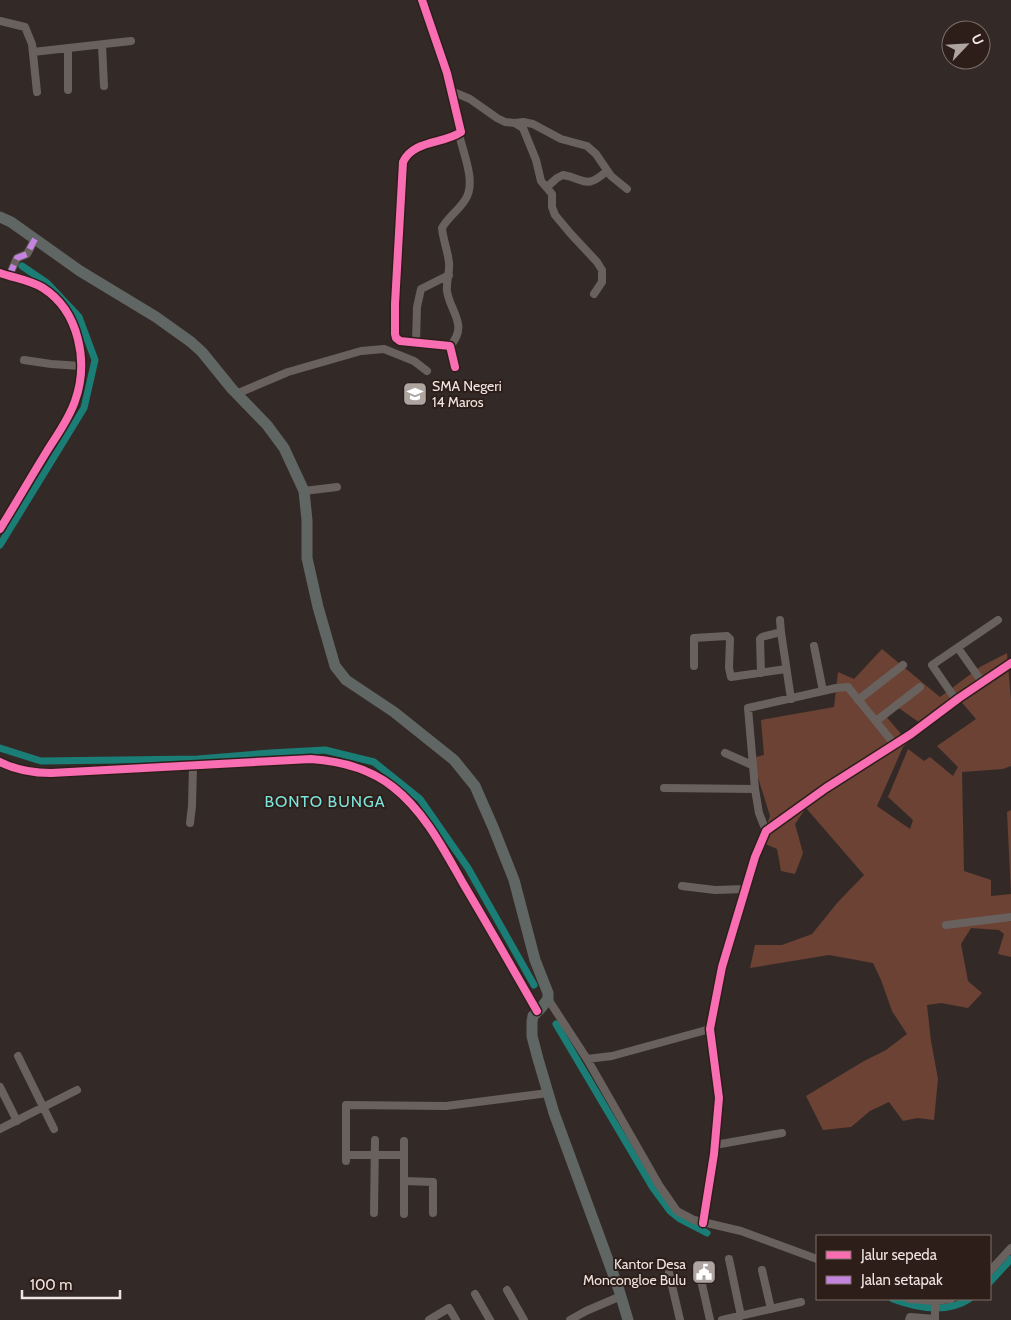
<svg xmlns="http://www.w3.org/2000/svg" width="1011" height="1320" viewBox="0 0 1011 1320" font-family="Cabin,sans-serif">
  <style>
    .green { fill: #6b4233; fill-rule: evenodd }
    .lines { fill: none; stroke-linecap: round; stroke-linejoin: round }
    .canal { stroke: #1a7e77; stroke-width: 7 }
    .street { stroke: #69615e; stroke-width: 8 }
    .secondary { stroke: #656462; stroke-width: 10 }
    .primary { stroke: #606663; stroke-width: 11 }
    .quiet { stroke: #c483df; stroke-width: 6; stroke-dasharray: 12 6; stroke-linecap: butt }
    .cycleway-casing { stroke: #2e1e19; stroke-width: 11 }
    .cycleway { stroke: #f96db3; stroke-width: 8 }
    .labels { text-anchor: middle; stroke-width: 4; stroke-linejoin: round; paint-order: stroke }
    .poi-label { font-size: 14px; fill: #f0e5e1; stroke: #2e1e19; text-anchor: start }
    .quarter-label { font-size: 16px; letter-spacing: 1px; fill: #7be5dc; stroke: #2e1e19 }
  </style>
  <rect width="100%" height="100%" fill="#332a27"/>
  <path class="green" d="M 882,649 L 940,697 L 980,667 L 1007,653 L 1011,700 L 1011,766 L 1003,769 L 962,772 L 964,871 L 991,880 L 991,896 L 1011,894 L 1007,812 L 1011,810 L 1011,957 L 998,954 L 1004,934 L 999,930 L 971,928 L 961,944 L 968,981 L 982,993 L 968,1008 L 941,1003 L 927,1005 L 931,1041 L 938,1079 L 934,1120 L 917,1118 L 903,1121 L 889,1102 L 870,1111 L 851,1127 L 823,1130 L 806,1096 L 864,1061 L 886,1050 L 907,1034 L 892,1011 L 881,980 L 873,963 L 829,955 L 750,968 L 755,945 L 782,945 L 812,934 L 838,902 L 864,875 L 806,808 L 795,824 L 803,853 L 795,874 L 781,871 L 777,849 L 761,842 L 770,816 L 752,758 L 764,755 L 761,720 L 834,707 L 838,672 L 854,679 ZM 958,698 L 976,719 L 937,746 L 958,767 L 953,776 L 930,757 L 924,761 L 908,749 L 888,797 L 913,820 L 910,829 L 877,806 L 903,747 L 908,742 L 883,713 L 893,704 L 923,725 Z"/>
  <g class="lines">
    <path class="canal" d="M 0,545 L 84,408 L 95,360 L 79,317 L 47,283 L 22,266
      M 0,748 L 41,761 L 198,759 L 270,753 L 325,750 L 374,762 L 420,799 L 468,868 L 534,985
      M 556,1024 L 653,1188 L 670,1211 L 680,1219 L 707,1233
      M 990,1282 L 1011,1259
      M 893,1299 C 917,1308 946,1314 969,1299"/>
    <path class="street" d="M 422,0 L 447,73 L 461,132 C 444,144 413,140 403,162 L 395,304 L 395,334 L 396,338 L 400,341 L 450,346 L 455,367
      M 0,21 L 25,27 L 32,44 L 37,92
      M 102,45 L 104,86
      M 68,48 L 68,90
      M 33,52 L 131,41
      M 451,91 L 470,99 L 497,118 L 505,122 L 515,123 L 523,128 L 536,160 L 541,181 L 552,194 L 552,207 L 555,215 L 570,233 L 597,262 L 602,270 L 602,282 L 594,294
      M 515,123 L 523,122 L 533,124 L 561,139 L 587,146 L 596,154 L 611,176 L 627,189
      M 547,187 L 557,178 L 563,175 C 586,179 585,190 607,171
      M 9,276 L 17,258 L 27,254 L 35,239
      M 416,342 L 417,307 L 421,289 L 449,275
      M 450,346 C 469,325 450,312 447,291 C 446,282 450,272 449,263 C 448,251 443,240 442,228 C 447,218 459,210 465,200 C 477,183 463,153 459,134
      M 24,360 L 51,364 L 81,366
      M 236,394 L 288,372 L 361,351 L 384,349 L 414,361 L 427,371
      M 304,491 L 337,487
      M 780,620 L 781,632
      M 814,646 L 823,691
      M 958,648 L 982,682
      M 694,666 L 694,638 L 727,636 L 730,639 L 729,668 L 731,677 L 786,669
      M 761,673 L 760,639 L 762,637 L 781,632 L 791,699
      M 858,700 L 903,665
      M 956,700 L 932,665 L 998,620
      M 876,721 L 920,687
      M 725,753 L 752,765
      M 664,788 L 755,789
      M 190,823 L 192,806 L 193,766
      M 766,831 L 759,813 L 755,789 L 748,708 L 836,688 L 848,687 L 895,745
      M 682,886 L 715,890 L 746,889
      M 946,925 L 1011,917
      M 548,999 L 587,1059 L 659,1185 L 677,1211 L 694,1220 L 741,1231 L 817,1259
      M 18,1056 L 54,1129
      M 587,1059 L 612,1056 L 710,1029
      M 0,1087 L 17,1121
      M 0,1129 L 77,1090
      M 715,1145 L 782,1133
      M 346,1155 L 404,1155 L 404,1214
      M 404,1155 L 404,1141
      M 346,1161 L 346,1105 L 446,1106 L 548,1093
      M 404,1181 L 433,1182 L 433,1213
      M 374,1213 L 375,1140
      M 703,1223 L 714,1154 L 719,1098 L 710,1029 L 722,967 L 755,857 L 766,831 L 826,788 L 911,734 L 959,698 L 1011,663
      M 729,1259 L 741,1316
      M 762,1270 L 771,1309
      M 990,1271 L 1011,1248
      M 669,1273 L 680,1320
      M 701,1280 L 710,1320
      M 507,1290 L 524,1320
      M 475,1294 L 490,1320
      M 909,1299 L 935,1301 L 951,1299
      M 429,1320 L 449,1308 L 456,1320
      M 570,1320 L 586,1311 L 621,1296
      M 722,1320 L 801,1302
      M 909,1320 L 910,1317 L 935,1319 L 935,1301"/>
    <path class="secondary" d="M 0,273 C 14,278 30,280 43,288 C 79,311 89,362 75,401 C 69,419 57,435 47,451 C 31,477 16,503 0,529
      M 0,762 C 16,770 33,773 51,773 L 311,759 C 340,761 369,768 393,787 C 425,812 444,850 464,885 C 489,927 513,969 537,1011"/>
    <path class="primary" d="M 0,217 L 11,222 L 80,271 L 156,317 L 191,342 L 202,352 L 232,389 L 267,425 L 284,448 L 304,491 L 307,520 L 307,558 L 318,607 L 335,666 L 346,680 L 394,712 L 454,760 L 475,786 L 493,827 L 514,880 L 535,960 L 548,993 L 548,999 L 541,1008 L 533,1016 L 532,1022 L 532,1036 L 538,1059 L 554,1113 L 619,1290 L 628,1320"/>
    <path class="quiet" d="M 9,276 L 17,258 L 27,254 L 35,239"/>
    <defs>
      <path id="cycleway" d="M 422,0 L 447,73 L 461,132 C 444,144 413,140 403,162 L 395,304 L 395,334 L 396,338 L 400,341 L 450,346 L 455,367
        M 0,273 C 14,278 30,280 43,288 C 79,311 89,362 75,401 C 69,419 57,435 47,451 C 31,477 16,503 0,529
        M 0,762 C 16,770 33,773 51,773 L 311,759 C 340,761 369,768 393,787 C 425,812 444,850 464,885 C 489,927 513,969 537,1011
        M 703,1223 L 714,1154 L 719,1098 L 710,1029 L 722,967 L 755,857 L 766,831 L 826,788 L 911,734 L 959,698 L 1011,663"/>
    </defs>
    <use href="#cycleway" class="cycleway-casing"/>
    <use href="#cycleway" class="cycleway"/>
  </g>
  <defs>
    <symbol id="school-square" viewBox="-11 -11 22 22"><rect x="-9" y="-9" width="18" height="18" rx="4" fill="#aea4a0" stroke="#2e1e19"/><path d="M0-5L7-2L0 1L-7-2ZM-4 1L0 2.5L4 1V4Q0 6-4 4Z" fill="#fff"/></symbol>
    <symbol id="civic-square" viewBox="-11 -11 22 22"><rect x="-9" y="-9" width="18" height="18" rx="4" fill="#aea4a0" stroke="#2e1e19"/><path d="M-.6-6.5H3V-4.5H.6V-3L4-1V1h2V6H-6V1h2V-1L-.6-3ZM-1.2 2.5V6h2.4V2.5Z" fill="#fff"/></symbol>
  </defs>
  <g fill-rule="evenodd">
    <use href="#school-square" x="401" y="380" width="28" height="28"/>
    <use href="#civic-square" x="690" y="1258" width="28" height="28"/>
  </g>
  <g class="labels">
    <g class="poi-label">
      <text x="432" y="391">SMA Negeri<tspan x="432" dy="16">14 Maros</tspan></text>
      <text x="686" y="1269" text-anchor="end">Kantor Desa<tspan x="686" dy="16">Moncongloe Bulu</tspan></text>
    </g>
    <g class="quarter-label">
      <text x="325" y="807">BONTO BUNGA</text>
    </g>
  </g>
  <rect x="816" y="1235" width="175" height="65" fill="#2e1e19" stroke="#7c6e69"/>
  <rect x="826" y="1251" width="25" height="8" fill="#f96db3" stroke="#7c6e69"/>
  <text x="861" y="1260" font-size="15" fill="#f0e5e1">Jalur sepeda</text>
  <rect x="826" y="1276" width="25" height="8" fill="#c483df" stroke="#7c6e69"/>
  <text x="861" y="1285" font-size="15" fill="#f0e5e1">Jalan setapak</text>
  <g transform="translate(966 45) rotate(65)"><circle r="24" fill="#2e1e19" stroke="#7c6e69"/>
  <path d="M0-4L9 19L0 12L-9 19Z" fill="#aea4a0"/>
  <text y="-8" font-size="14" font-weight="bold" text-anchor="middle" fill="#f0e5e1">U</text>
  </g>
  <path d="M22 1290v8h98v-8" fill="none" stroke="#f0e5e1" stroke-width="2.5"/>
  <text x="30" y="1290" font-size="15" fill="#f0e5e1" stroke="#2e1e19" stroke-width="4" paint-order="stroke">100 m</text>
</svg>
